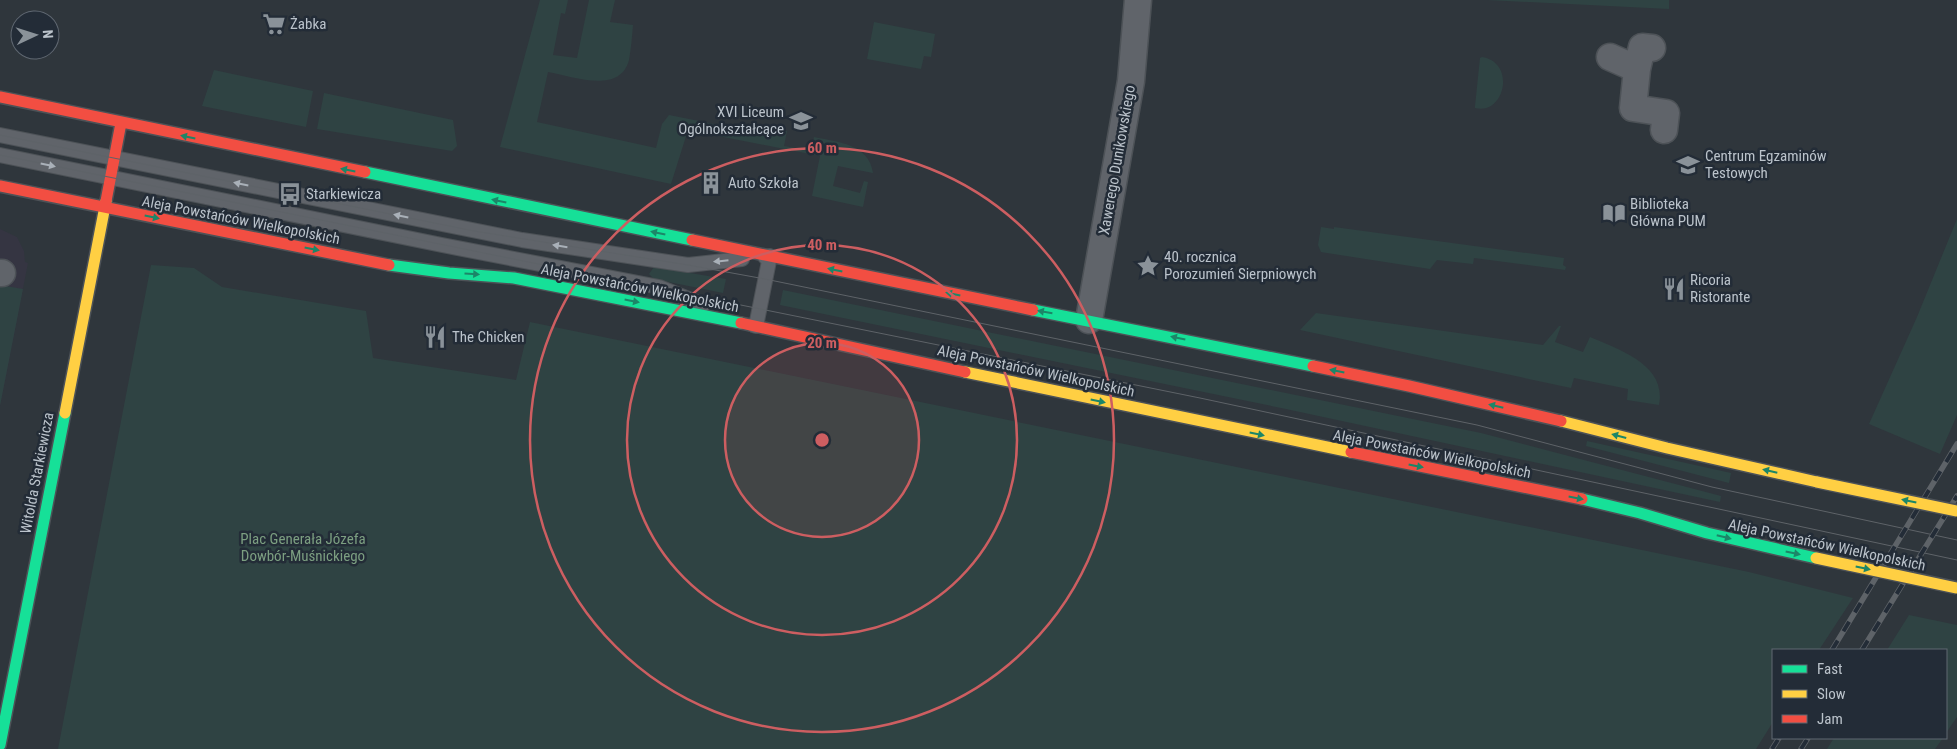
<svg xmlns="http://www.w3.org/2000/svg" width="1957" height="749" viewBox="0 0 1957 749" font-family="'Roboto Condensed',sans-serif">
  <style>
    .medical { fill: #353542 }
    .green { fill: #2f4343 }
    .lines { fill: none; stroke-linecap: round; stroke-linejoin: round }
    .lane-casing { stroke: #4d5257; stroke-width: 16 }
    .street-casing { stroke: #4d5257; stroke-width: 29 }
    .fast-casing { stroke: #4d5257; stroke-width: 14 }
    .slow-casing { stroke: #4d5257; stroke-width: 14 }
    .jam-casing { stroke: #4d5257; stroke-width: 14 }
    .lane { stroke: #60646a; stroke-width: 14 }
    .street { stroke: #60646a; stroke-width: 26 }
    .fast { stroke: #16e098; stroke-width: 11 }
    .slow { stroke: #ffcf43; stroke-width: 11 }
    .jam { stroke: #f24e42; stroke-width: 11 }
    .tram { stroke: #5e6368; stroke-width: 1 }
    .rail-casing { stroke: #5e6368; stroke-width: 5.5 }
    .rail { stroke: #232c37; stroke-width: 4; stroke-dasharray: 11; stroke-linecap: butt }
    .slow-bridge-casing { stroke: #4d5257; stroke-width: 14; stroke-linecap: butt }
    .slow-bridge { stroke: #ffcf43; stroke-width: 11 }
    .oneway { fill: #1c8668 }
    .oneway2 { fill: #a9b0b8 }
    .ring { fill: none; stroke: #cd5e61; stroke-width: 2.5 }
    .labels { text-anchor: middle; stroke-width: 5; stroke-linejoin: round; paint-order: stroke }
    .poi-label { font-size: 15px; fill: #bbc3cb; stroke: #232c37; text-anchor: start }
    .street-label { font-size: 15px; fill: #bbc3cb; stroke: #232c37 }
    .park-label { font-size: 15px; fill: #7c9f81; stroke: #232c37 }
    .centre { fill: #cd5e61; stroke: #232c37; stroke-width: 2.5 }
    .ring-label { font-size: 15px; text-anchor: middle; font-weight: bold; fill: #cd5e61; stroke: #232c37; stroke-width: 5; stroke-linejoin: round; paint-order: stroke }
  </style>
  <rect width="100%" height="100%" fill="#2f363c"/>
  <path class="medical" d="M 0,229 L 17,237 L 24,251 L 25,262 L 28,263 L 0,406 Z"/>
  <path class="green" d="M 540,0 L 568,0 L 565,14 L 561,13 L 553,55 L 577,58 L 589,0 L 615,0 L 610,22 L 633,25 C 632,37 631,49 629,60 C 620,95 572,76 548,72 L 537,122 L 656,148 L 662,124 L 669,115 L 759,133 L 762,126 L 787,131 L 784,146 L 811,151 L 814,137 C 838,142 869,144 873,173 L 838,166 L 833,186 L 860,193 L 864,181 L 868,182 L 863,207 L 812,196 L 820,156 L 688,130 L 671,184 L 500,147 Z
    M 1487,0 L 1669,0 L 1669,9 Z
    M 874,22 L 935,34 L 931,57 L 924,56 L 921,69 L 867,59 Z
    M 1482,57 C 1517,63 1504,116 1475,108 L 1475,106 L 1480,58 Z
    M 214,70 L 313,91 L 306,127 L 202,106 Z
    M 324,93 L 453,120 L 457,146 L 452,151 L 317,129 Z
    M 1957,219 L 1957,415 L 1940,454 L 1869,424 L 1917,317 Z
    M 1321,227 L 1334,229 L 1334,227 L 1564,258 L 1563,265 L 1566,267 L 1565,270 L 1474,258 L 1473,264 L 1437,260 L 1430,269 L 1327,253 L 1321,252 L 1318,245 Z
    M 151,265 L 194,268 L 222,287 L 366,311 L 373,358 L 516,380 L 530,322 L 1749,572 L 1853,598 L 1819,650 L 1773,650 L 1773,722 L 1756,749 L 58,749 Z
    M 654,267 L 726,279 L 723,293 L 654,279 L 649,274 Z
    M 0,285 L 23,289 L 0,406 Z
    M 783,290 L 1481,433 L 1721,496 L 1720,502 L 1286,409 L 780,305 Z
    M 1316,313 L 1543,345 L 1559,326 L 1561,326 L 1555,342 L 1583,352 L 1590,337 C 1620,350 1667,365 1659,405 L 1627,400 L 1628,389 L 1574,378 L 1571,388 L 1300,330 Z
    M 1587,441 L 1731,473 L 1729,483 L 1586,446 Z
    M 1909,615 L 1957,625 L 1957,717 L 1946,733 L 1946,650 L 1887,650 Z
    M 1834,738 L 1943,738 L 1935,749 L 1827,749 Z"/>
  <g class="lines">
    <defs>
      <path id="lane" d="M 0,135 L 522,240 L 688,265 L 742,259
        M 0,155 L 442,245 L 659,287 L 703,305
        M 753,325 L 756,326 L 770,256 L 765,257"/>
      <path id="street" d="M 1652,48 L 1642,47 L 1637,69 L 1633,108 L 1666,113 L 1664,130
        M 1610,57 L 1637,69
        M 0,273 L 2,273
        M 1089,320 L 1131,81 L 1138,0"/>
      <path id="fast" d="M 365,172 L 692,240
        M 389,265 L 449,273 L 514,278 L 741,323
        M 1033,310 L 1313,366
        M 1582,499 L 1640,513 L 1707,533 L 1816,558
        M 0,745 L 65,413"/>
      <path id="slow" d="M 965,372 L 1351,452
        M 65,413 L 106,201
        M 1561,421 L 1667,448 L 1817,482"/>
      <path id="jam" d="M 0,97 L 365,172
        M 0,186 L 389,265
        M 106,201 L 121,123
        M 692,240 L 1033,310
        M 741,323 L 965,372
        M 1313,366 L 1409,386 L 1561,421
        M 1351,452 L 1582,499"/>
    </defs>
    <use href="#lane" class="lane-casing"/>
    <use href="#street" class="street-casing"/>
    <use href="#fast" class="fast-casing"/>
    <use href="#slow" class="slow-casing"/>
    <use href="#jam" class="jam-casing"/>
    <use href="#lane" class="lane"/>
    <use href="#street" class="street"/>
    <use href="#fast" class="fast"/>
    <use href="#slow" class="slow"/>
    <use href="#jam" class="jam"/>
    <path class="tram" d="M 0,135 L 474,231 L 688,265 L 765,279 L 1477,425 L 1712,487 L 1957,540
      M 0,155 L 1200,398 L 1957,560"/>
    <defs>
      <path id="rail" d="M 1832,650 L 1957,444
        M 1862,650 L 1957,496
        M 1772,749 L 1779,738
        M 1801,749 L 1808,738"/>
    </defs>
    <use href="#rail" class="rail-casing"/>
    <use href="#rail" class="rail"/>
    <defs>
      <path id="slow-bridge" d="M 1817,482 L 1957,511
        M 1816,558 L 1957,588"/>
    </defs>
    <use href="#slow-bridge" class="slow-bridge-casing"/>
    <use href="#slow-bridge" class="slow-bridge"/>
  </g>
  <defs><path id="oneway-solid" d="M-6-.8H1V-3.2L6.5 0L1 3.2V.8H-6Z" transform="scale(1.25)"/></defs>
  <g class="oneway">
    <use href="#oneway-solid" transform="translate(188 137) rotate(-168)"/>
    <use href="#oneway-solid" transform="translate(348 170) rotate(-169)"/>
    <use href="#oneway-solid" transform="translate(499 201) rotate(-168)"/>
    <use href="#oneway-solid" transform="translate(152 217) rotate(12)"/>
    <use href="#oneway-solid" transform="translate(658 233) rotate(-168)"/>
    <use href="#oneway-solid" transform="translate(312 249) rotate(11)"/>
    <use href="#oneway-solid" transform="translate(835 270) rotate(-168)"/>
    <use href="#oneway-solid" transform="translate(472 274) rotate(3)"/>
    <use href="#oneway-solid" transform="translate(953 294) rotate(-168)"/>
    <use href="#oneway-solid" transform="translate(632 301) rotate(11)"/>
    <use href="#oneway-solid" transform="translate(1045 312) rotate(-170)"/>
    <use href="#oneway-solid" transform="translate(1178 338) rotate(-168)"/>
    <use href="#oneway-solid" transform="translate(1337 371) rotate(-169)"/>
    <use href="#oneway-solid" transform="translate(1098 401) rotate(12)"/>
    <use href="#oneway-solid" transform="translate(1496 406) rotate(-167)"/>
    <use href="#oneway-solid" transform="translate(1257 434) rotate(12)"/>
    <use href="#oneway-solid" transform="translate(1619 436) rotate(-165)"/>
    <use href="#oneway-solid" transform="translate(1416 466) rotate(11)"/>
    <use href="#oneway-solid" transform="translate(1770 471) rotate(-167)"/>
    <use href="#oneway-solid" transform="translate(1576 498) rotate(11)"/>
    <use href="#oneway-solid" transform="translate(1909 501) rotate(-168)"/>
    <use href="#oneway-solid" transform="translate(1724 537) rotate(14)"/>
    <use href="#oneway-solid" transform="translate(1793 553) rotate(12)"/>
    <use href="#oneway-solid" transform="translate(1863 568) rotate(12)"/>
  </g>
  <g class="oneway2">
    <use href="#oneway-solid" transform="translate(48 165) rotate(12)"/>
    <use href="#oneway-solid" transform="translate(241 184) rotate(-168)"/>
    <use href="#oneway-solid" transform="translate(401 216) rotate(-168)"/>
    <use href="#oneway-solid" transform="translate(560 246) rotate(-171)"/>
    <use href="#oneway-solid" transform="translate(721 261) rotate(174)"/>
  </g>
  <circle cx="822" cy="440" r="97" fill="#cd5e61" fill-opacity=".12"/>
  <g class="ring">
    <circle cx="822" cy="440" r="97"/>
    <circle cx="822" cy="440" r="195"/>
    <circle cx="822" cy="440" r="292"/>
  </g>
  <defs>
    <symbol id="supermarket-bare" viewBox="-9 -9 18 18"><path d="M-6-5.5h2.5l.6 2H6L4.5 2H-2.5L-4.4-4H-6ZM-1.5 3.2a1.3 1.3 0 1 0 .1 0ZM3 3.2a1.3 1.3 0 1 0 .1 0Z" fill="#8a9299" stroke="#232c37" stroke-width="2.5" paint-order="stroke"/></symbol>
    <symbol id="school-bare" viewBox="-9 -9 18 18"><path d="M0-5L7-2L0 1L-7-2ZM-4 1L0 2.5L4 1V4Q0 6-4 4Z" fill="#8a9299" stroke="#232c37" stroke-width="2.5" paint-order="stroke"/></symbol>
    <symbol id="university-bare" viewBox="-9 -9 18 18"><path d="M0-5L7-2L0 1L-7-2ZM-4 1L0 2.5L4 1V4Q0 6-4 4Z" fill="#8a9299" stroke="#232c37" stroke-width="2.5" paint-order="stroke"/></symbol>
    <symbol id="building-bare" viewBox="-9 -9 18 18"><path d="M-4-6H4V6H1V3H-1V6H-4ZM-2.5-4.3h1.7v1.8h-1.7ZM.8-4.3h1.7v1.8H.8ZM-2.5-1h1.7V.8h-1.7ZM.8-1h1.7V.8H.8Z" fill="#8a9299" stroke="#232c37" stroke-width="2.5" paint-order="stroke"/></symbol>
    <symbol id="bus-bare" viewBox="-9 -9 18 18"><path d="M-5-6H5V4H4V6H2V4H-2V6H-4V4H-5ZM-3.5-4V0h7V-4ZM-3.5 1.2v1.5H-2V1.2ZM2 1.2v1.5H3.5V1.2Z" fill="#8a9299" stroke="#232c37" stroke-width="2.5" paint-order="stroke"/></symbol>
    <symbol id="library-bare" viewBox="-9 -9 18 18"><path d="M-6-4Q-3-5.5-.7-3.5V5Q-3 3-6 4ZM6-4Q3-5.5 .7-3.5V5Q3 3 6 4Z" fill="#8a9299" stroke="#232c37" stroke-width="2.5" paint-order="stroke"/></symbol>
    <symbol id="sight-bare" viewBox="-9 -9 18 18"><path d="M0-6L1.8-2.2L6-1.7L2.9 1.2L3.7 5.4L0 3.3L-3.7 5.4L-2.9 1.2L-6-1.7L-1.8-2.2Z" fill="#8a9299" stroke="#232c37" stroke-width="2.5" paint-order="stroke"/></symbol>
    <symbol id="restaurant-bare" viewBox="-9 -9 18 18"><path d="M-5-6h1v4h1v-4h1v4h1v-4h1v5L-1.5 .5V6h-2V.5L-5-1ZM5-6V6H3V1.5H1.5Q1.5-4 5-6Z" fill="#8a9299" stroke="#232c37" stroke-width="2.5" paint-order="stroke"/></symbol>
  </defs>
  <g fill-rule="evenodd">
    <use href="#supermarket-bare" x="258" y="8" width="32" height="32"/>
    <use href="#school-bare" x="785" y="105" width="32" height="32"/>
    <use href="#university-bare" x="1672" y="149" width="32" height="32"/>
    <use href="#building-bare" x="695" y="167" width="32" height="32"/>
    <use href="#bus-bare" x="274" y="178" width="32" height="32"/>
    <use href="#library-bare" x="1598" y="197" width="32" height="32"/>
    <use href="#sight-bare" x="1132" y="250" width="32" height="32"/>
    <use href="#restaurant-bare" x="1658" y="273" width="32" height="32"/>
    <use href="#restaurant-bare" x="419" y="321" width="32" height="32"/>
  </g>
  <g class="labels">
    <g class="poi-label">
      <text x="290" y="29">Żabka</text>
      <text x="784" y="117" text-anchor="end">XVI Liceum<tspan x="784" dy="17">Ogólnokształcące</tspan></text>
      <text x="1705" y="161">Centrum Egzaminów<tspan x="1705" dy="17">Testowych</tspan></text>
      <text x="728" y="188">Auto Szkoła</text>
      <text x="306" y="199">Starkiewicza</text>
      <text x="1630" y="209">Biblioteka<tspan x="1630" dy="17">Główna PUM</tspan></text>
      <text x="1164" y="262">40. rocznica<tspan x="1164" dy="17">Porozumień Sierpniowych</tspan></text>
      <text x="1690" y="285">Ricoria<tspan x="1690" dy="17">Ristorante</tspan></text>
      <text x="452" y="342">The Chicken</text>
    </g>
    <g class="street-label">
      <text transform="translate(1117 160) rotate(-80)" y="5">Xawerego Dunikowskiego</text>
      <text transform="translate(241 220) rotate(11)" y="5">Aleja Powstańców Wielkopolskich</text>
      <text transform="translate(640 288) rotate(11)" y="5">Aleja Powstańców Wielkopolskich</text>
      <text transform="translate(1036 371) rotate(12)" y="5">Aleja Powstańców Wielkopolskich</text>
      <text transform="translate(1432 454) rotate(11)" y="5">Aleja Powstańców Wielkopolskich</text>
      <text transform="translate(37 473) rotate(-79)" y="5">Witolda Starkiewicza</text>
      <text transform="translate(1827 545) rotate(12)" y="5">Aleja Powstańców Wielkopolskich</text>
    </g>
    <g class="park-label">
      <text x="303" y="544">Plac Generała Józefa<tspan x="303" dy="17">Dowbór-Muśnickiego</tspan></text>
    </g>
  </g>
  <circle cx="822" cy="440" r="8" class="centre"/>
  <g class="ring-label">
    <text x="822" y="153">60 m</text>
    <text x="822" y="250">40 m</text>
    <text x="822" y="348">20 m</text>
  </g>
  <rect x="1772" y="649" width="175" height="90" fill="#232c37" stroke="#606872"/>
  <rect x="1782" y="665" width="25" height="8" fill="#16e098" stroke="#606872"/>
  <text x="1817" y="674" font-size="15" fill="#bbc3cb">Fast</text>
  <rect x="1782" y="690" width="25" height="8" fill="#ffcf43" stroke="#606872"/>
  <text x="1817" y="699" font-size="15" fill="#bbc3cb">Slow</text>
  <rect x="1782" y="715" width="25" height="8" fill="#f24e42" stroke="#606872"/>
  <text x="1817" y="724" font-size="15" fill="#bbc3cb">Jam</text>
  <g transform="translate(35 35) rotate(86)"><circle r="24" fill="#232c37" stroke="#606872"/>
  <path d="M0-4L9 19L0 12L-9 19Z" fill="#8a9299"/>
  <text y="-8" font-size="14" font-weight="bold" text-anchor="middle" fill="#bbc3cb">N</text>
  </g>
</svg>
